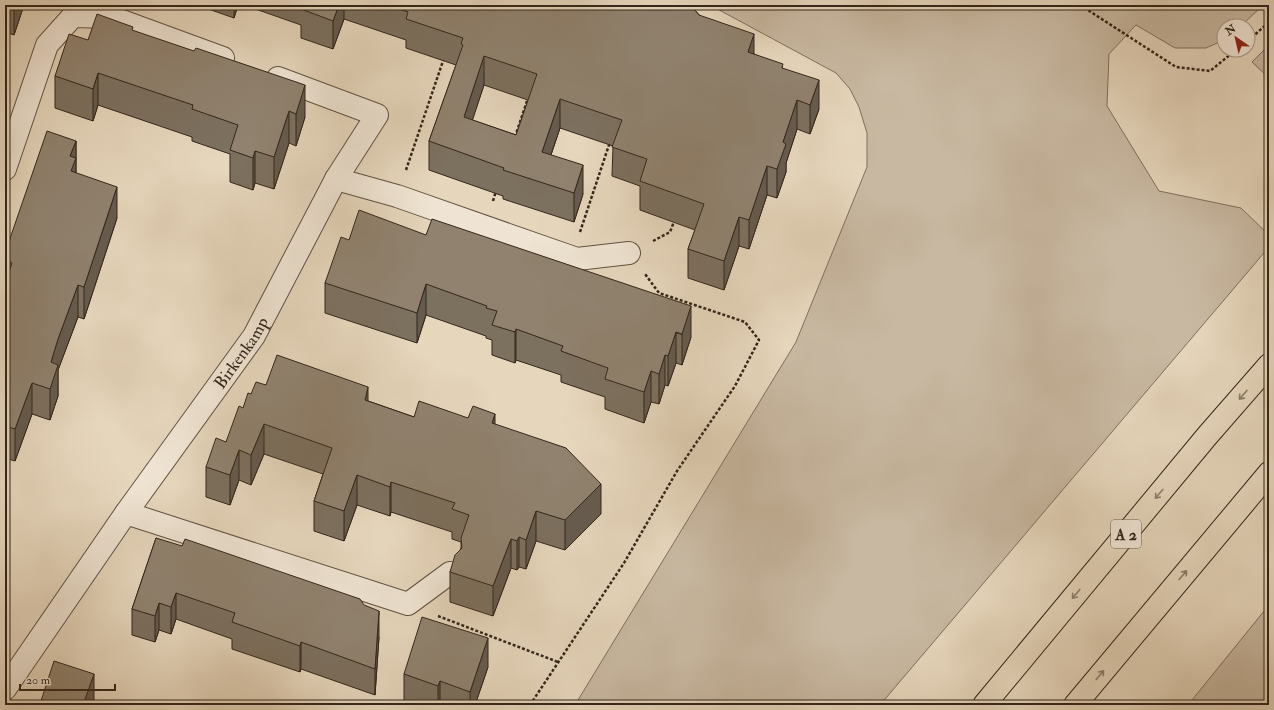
<svg xmlns="http://www.w3.org/2000/svg" width="1274" height="710" viewBox="0 0 1274 710" font-family="'IM FELL Double Pica',serif">
  <style>
    .green { fill: #c8b8a1; stroke: #7e6f5e }
    .lines { fill: none; stroke-linecap: round; stroke-linejoin: round }
    .minor-casing { stroke: #605243; stroke-width: 24 }
    .motorway-casing { stroke: #33261b; stroke-width: 24 }
    .path { stroke: #33261b; stroke-width: 2.5; stroke-dasharray: 3 2; stroke-linecap: butt }
    .minor { stroke: #efe4d3; stroke-width: 22 }
    .motorway { stroke: #e6d6bc; stroke-width: 22 }
    .wall { fill: #7c705f; stroke: #33261b; fill-rule: evenodd }
    .shaded-wall { fill: #655b4e; stroke: #33261b }
    .building { fill: #90826f; stroke: #33261b; fill-rule: evenodd }
    .oneway { stroke: #8c7e6c }
    .labels { text-anchor: middle; stroke-width: 4; stroke-linejoin: round; paint-order: stroke }
    .shield { fill: #efe4d3; stroke: #6b5f52; stroke-width: 1 }
    .shield-label { font-size: 16px; font-weight: bold; fill: #33261b }
    .street-label { font-size: 17px; fill: #33261b; stroke: #efe4d3 }
  </style>
  <rect width="100%" height="100%" fill="#e6d6bc"/>
  <filter id="stains"><feTurbulence type="fractalNoise" baseFrequency=".005" numOctaves="4"/><feColorMatrix values="0 0 0 0 .2 0 0 0 0 .09 0 0 0 0 .02 0 0 0 .5 -.17"/></filter>
  <radialGradient id="worn" r=".72"><stop offset=".6" stop-color="#630" stop-opacity="0"/><stop offset="1" stop-color="#630" stop-opacity=".3"/></radialGradient>
  <path class="green" d="M 710,5 L 1263,5 L 1241,26 L 1224,26 L 1224,40 L 1206,48 L 1175,48 L 1136,25 L 1109,54 L 1107,106 L 1159,191 L 1241,208 L 1269,235 L 1269,247 L 880,705 L 575,705 L 796,342 L 867,167 L 867,133 L 859,107 L 850,89 L 836,73 Z
    M 1269,45 L 1269,78 L 1252,62 Z
    M 1269,605 L 1269,705 L 1188,705 Z"/>
  <g class="lines">
    <defs>
      <g id="minor">
        <path d="M 5,169 L 47,45 L 73,16 L 111,17 L 223,58"/>
        <path d="M 336,179 L 397,196 L 577,259 L 629,253"/>
        <path d="M 126,513 L 408,604 L 450,573"/>
        <path id="s1" d="M 5,689 L 126,513 L 254,336 L 336,179 L 377,115 L 278,78"/>
      </g>
      <path id="motorway" d="M 984,705 L 1207,436 L 1269,365
        M 1075,705 L 1269,473"/>
    </defs>
    <use href="#minor" class="minor-casing"/>
    <use href="#motorway" class="motorway-casing"/>
    <path class="path" d="M 1080,5 L 1176,67 L 1210,71 L 1236,50
      M 1248,41 L 1269,22
      M 515,137 L 528,98
      M 406,170 L 444,58
      M 493,201 L 496,191
      M 580,232 L 610,142
      M 653,241 L 670,232 L 675,219
      M 438,616 L 558,662
      M 530,705 L 624,563 L 677,471 L 735,386 L 759,340 L 745,322 L 659,293 L 645,274"/>
    <use href="#minor" class="minor"/>
    <use href="#motorway" class="motorway"/>
  </g>
  <path class="wall" d="M 5,5 L 24,5 L 14,35 L 5,32 Z
    M 197,5 L 238,5 L 234,18 Z
    M 244,5 L 691,5 L 699,15 L 754,54 L 783,68 L 819,109 L 810,134 L 797,129 L 786,163 L 786,172 L 777,198 L 767,195 L 749,249 L 739,246 L 724,290 L 688,278 L 688,249 L 695,230 L 640,210 L 640,186 L 612,176 L 613,146 L 560,128 L 551,155 L 583,194 L 574,222 L 503,199 L 503,196 L 429,170 L 429,141 L 456,65 L 406,48 L 406,40 L 344,19 L 333,49 L 301,38 L 301,25 ZM 484,85 L 528,100 L 516,135 L 472,120 Z
    M 133,31 L 305,117 L 296,146 L 289,143 L 274,189 L 255,183 L 253,190 L 230,182 L 230,154 L 192,141 L 192,137 L 98,105 L 93,121 L 55,108 L 55,76 L 88,40 Z
    M 76,141 L 76,173 L 117,218 L 84,319 L 78,317 L 58,370 L 58,396 L 50,420 L 32,414 L 15,461 L 8,459 L 5,467 L 5,253 Z
    M 349,240 L 691,337 L 682,365 L 676,363 L 668,386 L 665,385 L 659,404 L 651,402 L 644,423 L 605,409 L 605,397 L 561,382 L 561,375 L 516,360 L 515,363 L 492,355 L 492,340 L 486,338 L 486,336 L 426,315 L 417,343 L 325,313 L 325,283 Z
    M 266,385 L 368,401 L 414,417 L 468,418 L 495,424 L 601,514 L 565,550 L 536,541 L 526,569 L 519,567 L 517,570 L 511,568 L 493,616 L 450,602 L 450,572 L 461,548 L 461,542 L 452,539 L 452,532 L 391,512 L 390,516 L 357,505 L 344,541 L 314,531 L 314,501 L 323,474 L 264,454 L 251,485 L 239,480 L 230,505 L 206,497 L 206,467 L 226,442 L 243,408 L 251,394 Z
    M 156,538 L 379,637 L 375,695 L 301,669 L 300,672 L 232,649 L 232,639 L 176,619 L 171,634 L 159,630 L 155,642 L 132,635 L 132,609 Z
    M 488,667 L 475,705 L 410,705 L 404,703 L 404,674 Z"/>
  <path class="shaded-wall" d="M 14,5 L 24,5 L 14,35 Z
    M 234,5 L 238,5 L 234,18 Z
    M 339,5 L 344,5 L 344,19 L 333,49 L 333,21 Z
    M 754,34 L 754,63 L 748,52 Z
    M 484,56 L 484,85 L 464,146 L 464,117 Z
    M 98,73 L 98,105 L 93,121 L 93,89 Z
    M 819,80 L 819,109 L 810,134 L 810,105 Z
    M 305,85 L 305,117 L 296,146 L 296,114 Z
    M 560,99 L 560,128 L 542,181 L 542,152 Z
    M 797,100 L 797,129 L 786,163 L 786,172 L 777,198 L 777,169 L 783,142 Z
    M 289,111 L 289,143 L 274,189 L 274,157 Z
    M 76,141 L 76,189 L 71,202 L 70,156 Z
    M 255,151 L 255,183 L 253,190 L 253,158 Z
    M 583,165 L 583,194 L 574,222 L 574,193 Z
    M 767,166 L 767,195 L 749,249 L 749,220 Z
    M 117,187 L 117,218 L 84,319 L 84,287 Z
    M 739,217 L 739,246 L 724,290 L 724,261 Z
    M 426,284 L 426,315 L 417,343 L 417,313 Z
    M 78,285 L 78,317 L 58,370 L 58,396 L 50,420 L 50,389 L 51,362 L 58,339 Z
    M 691,306 L 691,337 L 682,365 L 682,334 Z
    M 516,329 L 516,360 L 515,363 L 515,332 Z
    M 676,332 L 676,363 L 668,386 L 668,356 Z
    M 665,355 L 665,385 L 659,404 L 659,374 Z
    M 651,371 L 651,402 L 644,423 L 644,392 Z
    M 32,383 L 32,414 L 15,461 L 15,429 Z
    M 368,387 L 368,417 L 365,400 Z
    M 495,414 L 495,443 L 492,423 Z
    M 264,424 L 264,454 L 251,485 L 251,455 Z
    M 8,427 L 8,459 L 5,467 L 5,436 Z
    M 239,450 L 239,480 L 230,505 L 230,475 Z
    M 357,475 L 357,505 L 344,541 L 344,511 Z
    M 391,482 L 391,512 L 390,516 L 390,487 Z
    M 601,484 L 601,514 L 565,550 L 565,520 Z
    M 536,511 L 536,541 L 526,569 L 526,540 Z
    M 519,537 L 519,567 L 517,570 L 517,541 Z
    M 511,539 L 511,568 L 493,616 L 493,586 Z
    M 176,593 L 176,619 L 171,634 L 171,607 Z
    M 159,603 L 159,630 L 155,642 L 155,616 Z
    M 379,611 L 379,637 L 375,695 L 375,669 Z
    M 488,638 L 488,667 L 475,705 L 470,705 L 470,692 Z
    M 301,642 L 301,669 L 300,672 L 300,646 Z
    M 94,674 L 94,705 L 83,705 Z
    M 440,681 L 440,705 L 438,705 L 438,686 Z"/>
  <path class="building" d="M 303,5 L 339,5 L 333,21 L 301,9 Z
    M 388,5 L 691,5 L 699,15 L 754,34 L 748,52 L 783,64 L 782,68 L 819,80 L 810,105 L 797,100 L 783,142 L 786,144 L 777,169 L 767,166 L 749,220 L 739,217 L 724,261 L 688,249 L 704,204 L 640,181 L 647,159 L 612,147 L 622,120 L 560,99 L 542,152 L 583,165 L 574,193 L 503,170 L 504,168 L 429,141 L 463,45 L 461,44 L 463,38 L 406,19 L 408,12 ZM 484,56 L 537,74 L 516,135 L 464,117 Z
    M 97,14 L 133,27 L 132,30 L 194,51 L 196,48 L 305,85 L 296,114 L 289,111 L 274,157 L 255,151 L 253,158 L 230,150 L 238,125 L 192,109 L 193,105 L 98,73 L 93,89 L 55,76 L 69,34 L 88,40 Z
    M 47,131 L 76,141 L 70,156 L 76,158 L 71,171 L 117,187 L 84,287 L 78,285 L 58,339 L 51,362 L 58,365 L 50,389 L 32,383 L 15,429 L 8,427 L 5,436 L 5,284 L 12,263 L 5,260 L 5,253 Z
    M 359,210 L 426,235 L 432,219 L 691,306 L 682,334 L 676,332 L 668,356 L 665,355 L 659,374 L 651,371 L 644,392 L 605,379 L 608,368 L 561,351 L 563,346 L 516,329 L 515,332 L 492,325 L 497,311 L 486,308 L 487,306 L 426,284 L 417,313 L 325,283 L 341,237 L 349,240 Z
    M 277,355 L 368,387 L 365,400 L 414,417 L 419,401 L 468,418 L 473,406 L 495,414 L 492,423 L 566,448 L 601,484 L 565,520 L 536,511 L 526,540 L 519,537 L 517,541 L 511,539 L 493,586 L 450,572 L 455,555 L 462,548 L 461,538 L 469,515 L 452,509 L 455,503 L 391,482 L 390,487 L 357,475 L 344,511 L 314,501 L 332,448 L 264,424 L 251,455 L 239,450 L 230,475 L 206,467 L 216,438 L 226,442 L 239,406 L 243,408 L 248,393 L 251,394 L 256,382 L 266,385 Z
    M 156,538 L 182,546 L 185,539 L 360,599 L 364,605 L 379,611 L 375,669 L 301,642 L 300,646 L 232,622 L 235,613 L 176,593 L 171,607 L 159,603 L 155,616 L 132,609 Z
    M 422,617 L 488,638 L 470,692 L 440,681 L 438,686 L 404,674 Z
    M 54,661 L 94,674 L 83,705 L 36,705 L 37,703 L 40,704 Z"/>
  <defs><path id="oneway-shaft" d="M-6 0H5M1.5-3L5.5 0L1.5 3" fill="none" stroke-width="1.6" stroke-linecap="round" stroke-linejoin="round"/></defs>
  <g class="oneway">
    <use href="#oneway-shaft" transform="translate(1243 395) rotate(131)"/>
    <use href="#oneway-shaft" transform="translate(1159 494) rotate(130)"/>
    <use href="#oneway-shaft" transform="translate(1183 575) rotate(-50)"/>
    <use href="#oneway-shaft" transform="translate(1076 594) rotate(130)"/>
    <use href="#oneway-shaft" transform="translate(1100 675) rotate(-50)"/>
  </g>
  <g class="labels">
    <rect class="shield" x="1111" y="520" width="30" height="28" rx="3"/>
    <g class="shield-label">
      <text x="1126" y="540">A 2</text>
    </g>
    <g class="street-label">
      <text dy="6" stroke="none"><textPath href="#s1" startOffset="411">Birkenkamp</textPath></text>
    </g>
  </g>
  <rect width="1274" height="710" fill="none" stroke="#e6d6bc" stroke-width="20"/>
  <rect x="6" y="6" width="1262" height="698" fill="none" stroke="#33261b" stroke-width="2"/>
  <rect x="10" y="10" width="1254" height="690" fill="none" stroke="#33261b"/>
  <g transform="translate(1236 38) rotate(326)"><circle r="19" fill="#efe4d3" stroke="#a49889"/>
  <path d="M0-3L7 15L0 10L-7 15Z" fill="#8f2418"/>
  <text y="-6" font-size="11" font-weight="bold" text-anchor="middle" fill="#33261b">N</text>
  </g>
  <path d="M20 684v6h95v-6" fill="none" stroke="#33261b" stroke-width="2"/>
  <text x="26" y="684" font-size="12" fill="#33261b" stroke="#efe4d3" stroke-width="3" paint-order="stroke">20 m</text>
  <rect width="100%" height="100%" filter="url(#stains)"/>
  <rect width="100%" height="100%" fill="url(#worn)"/>
</svg>
